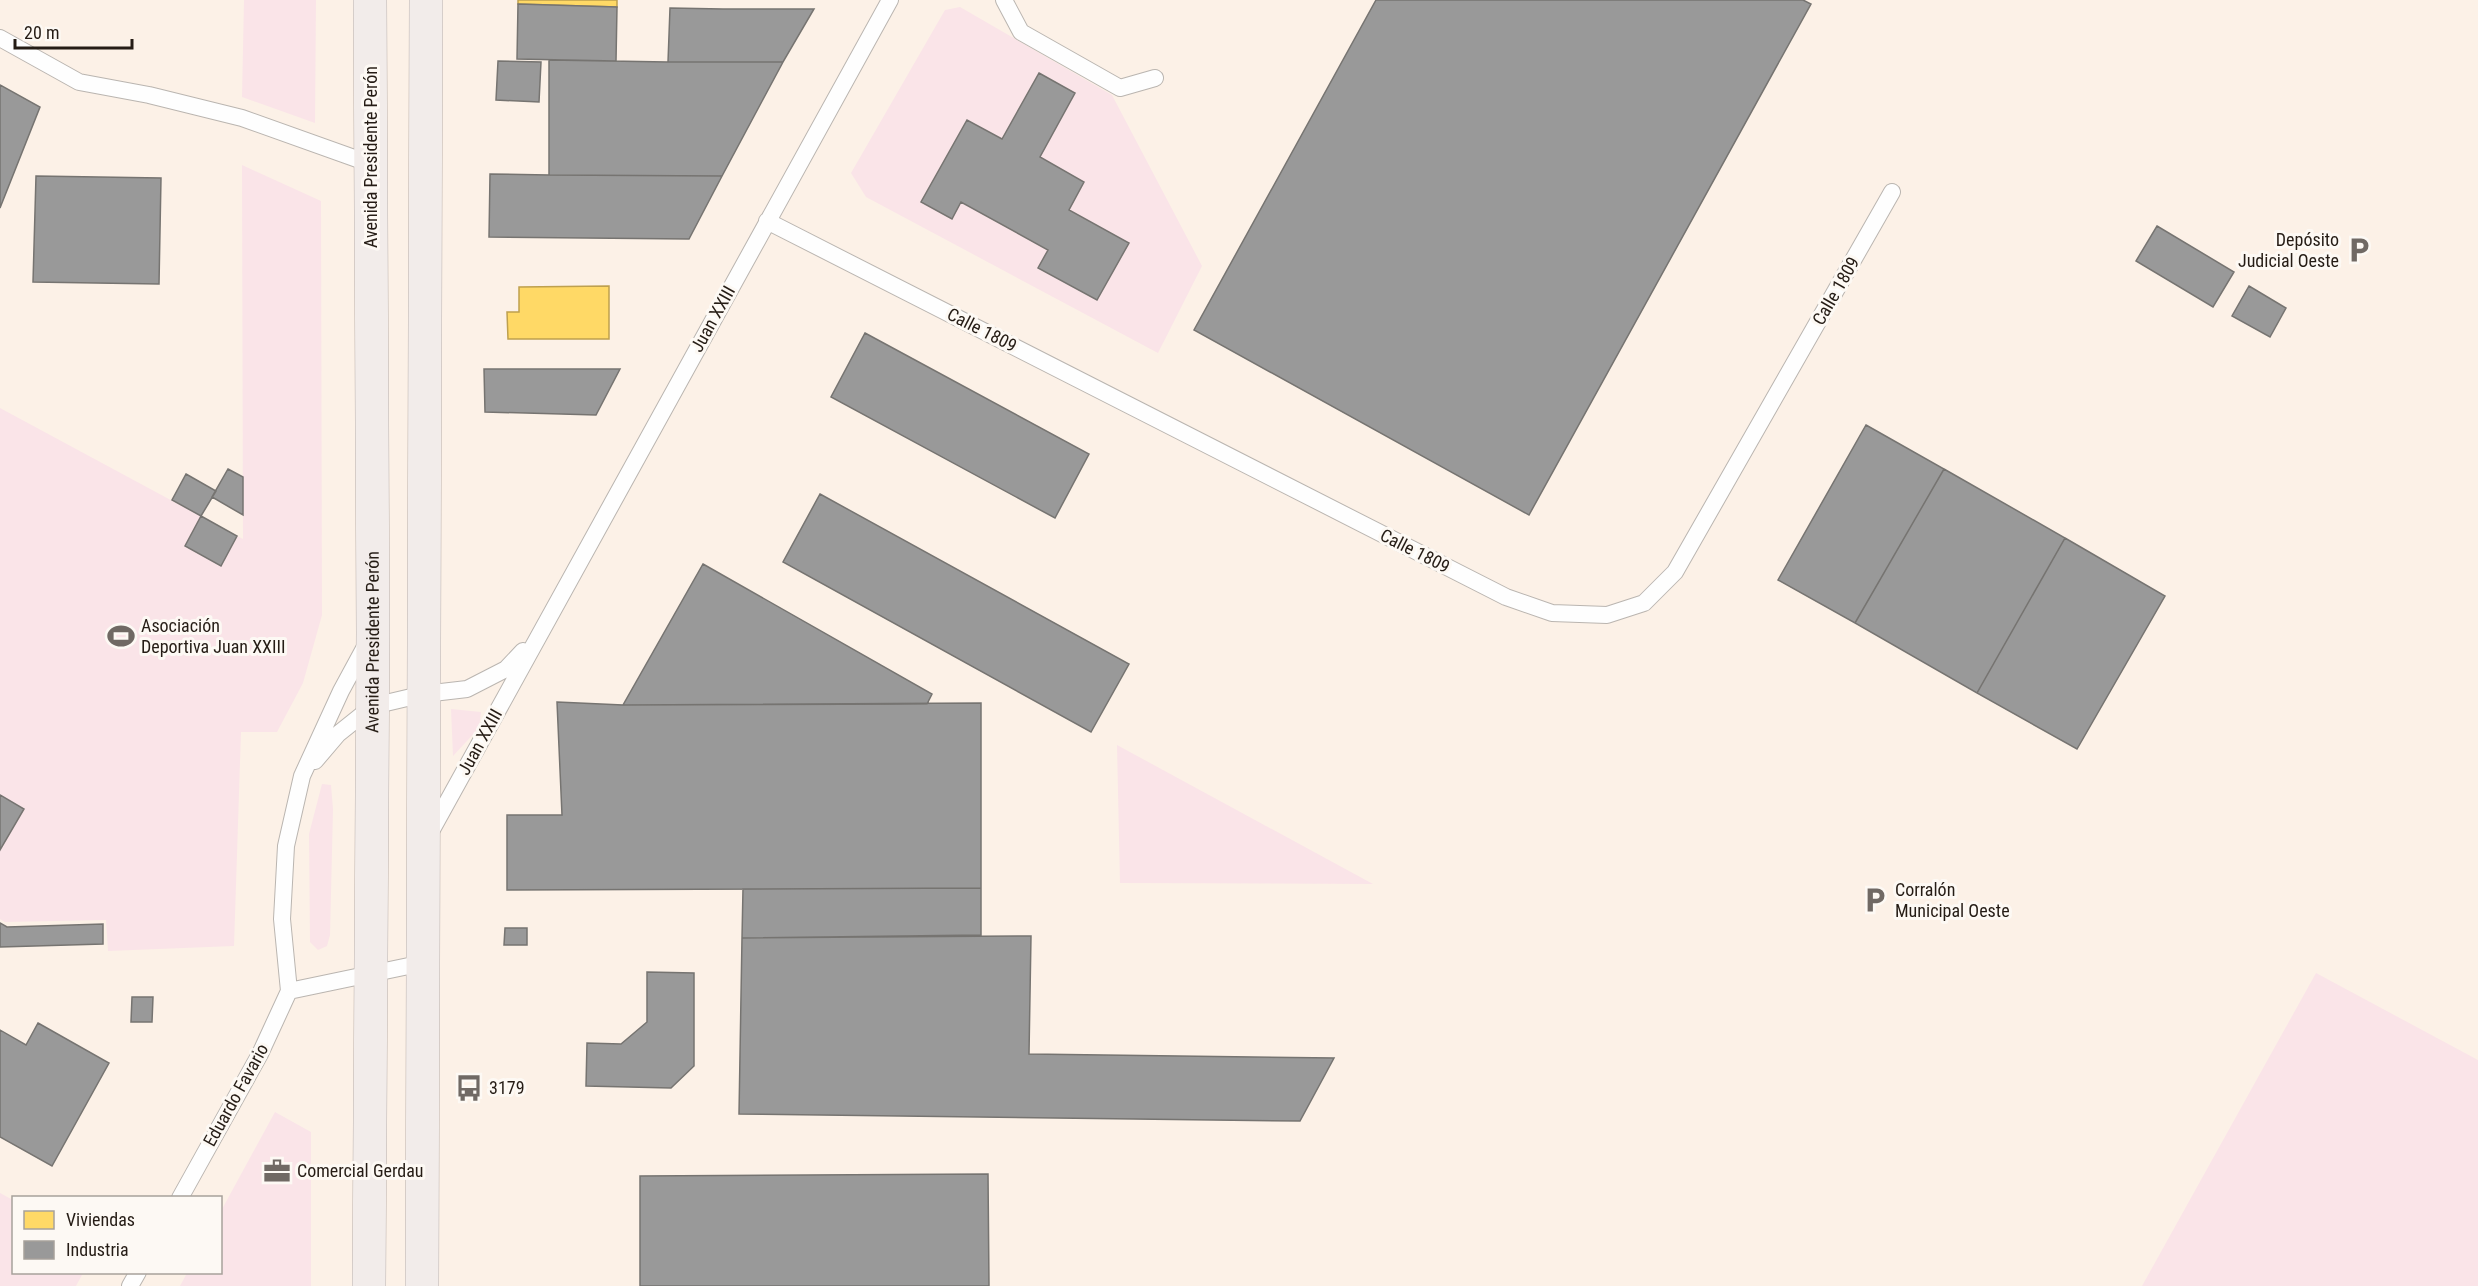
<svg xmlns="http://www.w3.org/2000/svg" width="2478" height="1286" viewBox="0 0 2478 1286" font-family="'Roboto Condensed',sans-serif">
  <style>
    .built { fill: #fcf1e7; fill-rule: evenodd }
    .green { fill: #fae4e8 }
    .homes { fill: #ffd966; stroke: #bea04e; stroke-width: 1.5 }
    .industry { fill: #999; stroke: #767471; stroke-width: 1.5 }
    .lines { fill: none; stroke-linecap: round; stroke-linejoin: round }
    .lane-casing { stroke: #bab5b0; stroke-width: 18 }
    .primary-casing { stroke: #bcb2ad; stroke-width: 34 }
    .lane { stroke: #fefefe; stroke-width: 16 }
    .primary { stroke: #f2ecea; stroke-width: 33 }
    .labels { text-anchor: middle; stroke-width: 6; stroke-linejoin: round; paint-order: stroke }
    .street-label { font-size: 18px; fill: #251c15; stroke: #fdf9f4 }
    .poi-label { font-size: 18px; fill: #251c15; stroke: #fdf9f4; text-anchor: start }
  </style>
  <rect width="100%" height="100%" fill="#fbf9f6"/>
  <path class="built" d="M 0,0 L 2478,0 L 2478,1286 L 0,1286 ZM 14,1198 L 220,1198 L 220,1272 L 14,1272 Z"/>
  <path class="green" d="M 244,0 L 316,0 L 315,123 L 242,97 Z
    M 960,7 L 1112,95 L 1202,266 L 1158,353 L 866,197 L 851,173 L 945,10 Z
    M 242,165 L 321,201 L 322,615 L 303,683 L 277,732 L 241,732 L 234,946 L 108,951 L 106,920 L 5,922 L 0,919 L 0,408 L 243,539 Z
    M 451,709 L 481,712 L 479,728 L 453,756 Z
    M 1117,745 L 1373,884 L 1120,883 Z
    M 322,784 L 331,785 L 333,809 L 330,935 L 327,946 L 318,950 L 310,942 L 309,834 Z
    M 2316,973 L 2478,1060 L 2478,1286 L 2142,1286 Z
    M 275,1112 L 311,1132 L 311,1286 L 180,1286 L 187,1273 L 220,1272 L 221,1211 Z
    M 0,1193 L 13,1200 L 14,1272 L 83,1273 L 76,1286 L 0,1286 Z"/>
  <path class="homes" d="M 518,0 L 617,0 L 617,7 L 518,4 Z
    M 609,286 L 609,339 L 508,339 L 507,312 L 519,312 L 519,287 Z"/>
  <path class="industry" d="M 1376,0 L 1803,0 L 1811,4 L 1529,515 L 1194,330 Z
    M 518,4 L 617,7 L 616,61 L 517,59 Z
    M 670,8 L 723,9 L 814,9 L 783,62 L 668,62 Z
    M 549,60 L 668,62 L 783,62 L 722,176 L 549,175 Z
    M 498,61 L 541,62 L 539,102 L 496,100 Z
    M 1039,73 L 1075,93 L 1040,157 L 1084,182 L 1069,210 L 1129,243 L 1097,300 L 1038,268 L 1048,250 L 961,202 L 952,219 L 921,202 L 967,120 L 1002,139 Z
    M 0,85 L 40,107 L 0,208 Z
    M 490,174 L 549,175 L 722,176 L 689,239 L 489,237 Z
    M 36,176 L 161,178 L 159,284 L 33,282 Z
    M 2157,226 L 2234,272 L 2213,307 L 2136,261 Z
    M 2249,286 L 2286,308 L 2270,337 L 2232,316 Z
    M 865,333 L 1089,454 L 1055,518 L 831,397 Z
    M 484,369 L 620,369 L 596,415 L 485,412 Z
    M 1866,425 L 1944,469 L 1855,623 L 1778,580 Z
    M 228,469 L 243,477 L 243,515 L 212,497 Z
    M 1944,469 L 2065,538 L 1977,693 L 1855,623 Z
    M 186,474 L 216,491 L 201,516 L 172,500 Z
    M 820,494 L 1129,664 L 1091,732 L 783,562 Z
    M 201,516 L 237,536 L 221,566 L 185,546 Z
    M 2065,538 L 2165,596 L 2077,749 L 1977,693 Z
    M 703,564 L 932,694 L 927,704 L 623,705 Z
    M 557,702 L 623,705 L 981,703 L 981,888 L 507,890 L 507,815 L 562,815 Z
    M 0,795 L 24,809 L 0,850 Z
    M 981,888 L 981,935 L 742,938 L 743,889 Z
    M 0,923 L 7,927 L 103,924 L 103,944 L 0,947 Z
    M 505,928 L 527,928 L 527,945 L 504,945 Z
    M 1031,936 L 1029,1054 L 1334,1058 L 1300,1121 L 739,1114 L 742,938 Z
    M 647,972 L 694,973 L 694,1066 L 671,1088 L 586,1086 L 587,1043 L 621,1044 L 647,1022 Z
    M 132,997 L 153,997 L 152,1022 L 131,1022 Z
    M 38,1023 L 109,1063 L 52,1166 L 0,1137 L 0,1030 L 26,1045 Z
    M 988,1174 L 989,1286 L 640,1286 L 640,1176 Z"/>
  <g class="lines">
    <defs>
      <path id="lane" d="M 1004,0 L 1021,32 L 1120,88 L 1155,78
        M 0,38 L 79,82 L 149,95 L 242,118 L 371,164
        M 767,221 L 1506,597 L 1552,613 L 1607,615 L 1644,603 L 1675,572 L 1892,192
        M 315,761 L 338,734 L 373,706 L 424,694 L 467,689 L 506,669 L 523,651
        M 429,835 L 890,0
        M 289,991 L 423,963
        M 180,1198 L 260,1054 L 289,991 L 282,919 L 286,846 L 302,776 L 341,691 L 367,643
        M 130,1286 L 138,1272"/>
      <g id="primary">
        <path id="s1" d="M 369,1286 L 373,632 L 370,0"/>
        <path d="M 422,1286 L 426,0"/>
      </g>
    </defs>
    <use href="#lane" class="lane-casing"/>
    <use href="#primary" class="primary-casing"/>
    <use href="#lane" class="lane"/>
    <use href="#primary" class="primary"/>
  </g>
  <defs>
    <symbol id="parking-bare" viewBox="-9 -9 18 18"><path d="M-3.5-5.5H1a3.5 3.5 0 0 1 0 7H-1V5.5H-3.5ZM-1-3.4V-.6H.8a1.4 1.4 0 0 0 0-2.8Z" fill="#706964" stroke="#fdf9f4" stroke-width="2.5" paint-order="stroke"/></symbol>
    <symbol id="stadium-bare" viewBox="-9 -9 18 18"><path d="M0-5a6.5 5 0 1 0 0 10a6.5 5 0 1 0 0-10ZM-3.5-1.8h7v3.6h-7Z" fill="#706964" stroke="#fdf9f4" stroke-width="2.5" paint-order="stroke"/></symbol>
    <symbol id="bus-bare" viewBox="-9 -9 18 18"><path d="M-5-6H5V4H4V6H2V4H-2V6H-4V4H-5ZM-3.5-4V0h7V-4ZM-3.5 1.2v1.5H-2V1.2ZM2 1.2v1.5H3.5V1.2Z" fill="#706964" stroke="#fdf9f4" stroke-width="2.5" paint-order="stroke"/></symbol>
    <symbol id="office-bare" viewBox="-9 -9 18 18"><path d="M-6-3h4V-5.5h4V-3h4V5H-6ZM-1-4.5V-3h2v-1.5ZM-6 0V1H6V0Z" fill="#706964" stroke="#fdf9f4" stroke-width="2.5" paint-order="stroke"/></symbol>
  </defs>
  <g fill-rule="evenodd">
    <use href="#parking-bare" x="2340" y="231" width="38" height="38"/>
    <use href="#stadium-bare" x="102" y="617" width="38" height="38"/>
    <use href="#parking-bare" x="1856" y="881" width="38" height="38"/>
    <use href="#bus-bare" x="450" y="1069" width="38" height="38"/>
    <use href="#office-bare" x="258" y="1152" width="38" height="38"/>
  </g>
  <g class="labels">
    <g class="street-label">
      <text transform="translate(371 157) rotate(-90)" y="6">Avenida Presidente Perón</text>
      <text transform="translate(1836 291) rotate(-60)" y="6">Calle 1809</text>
      <text transform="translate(713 319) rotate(-61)" y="6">Juan XXIII</text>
      <text transform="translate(982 330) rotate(27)" y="6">Calle 1809</text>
      <text transform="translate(1415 551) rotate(27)" y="6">Calle 1809</text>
      <text dy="6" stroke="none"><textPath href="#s1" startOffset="644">Avenida Presidente Perón</textPath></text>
      <text transform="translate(480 742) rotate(-61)" y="6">Juan XXIII</text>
      <text transform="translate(236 1095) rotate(-61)" y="6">Eduardo Favario</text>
    </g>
    <g class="poi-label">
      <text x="2339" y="246" text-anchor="end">Depósito<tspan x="2339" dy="21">Judicial Oeste</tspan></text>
      <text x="141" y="632">Asociación<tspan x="141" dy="21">Deportiva Juan XXIII</tspan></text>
      <text x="1895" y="896">Corralón<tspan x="1895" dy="21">Municipal Oeste</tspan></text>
      <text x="489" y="1094">3179</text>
      <text x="297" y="1177">Comercial Gerdau</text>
    </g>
  </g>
  <rect x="12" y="1196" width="210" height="78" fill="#fdf9f4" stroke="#a7a19b" stroke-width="1.5"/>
  <rect x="24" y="1211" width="30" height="18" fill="#ffd966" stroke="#a7a19b" stroke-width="1.5"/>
  <text x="66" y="1226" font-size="18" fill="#251c15">Viviendas</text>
  <rect x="24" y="1241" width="30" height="18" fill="#999999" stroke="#a7a19b" stroke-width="1.5"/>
  <text x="66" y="1256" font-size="18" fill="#251c15">Industria</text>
  <path d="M15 39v9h117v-9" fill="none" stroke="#251c15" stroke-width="3"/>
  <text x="24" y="39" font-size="18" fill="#251c15" stroke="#fdf9f4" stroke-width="4.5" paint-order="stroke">20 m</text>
</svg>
